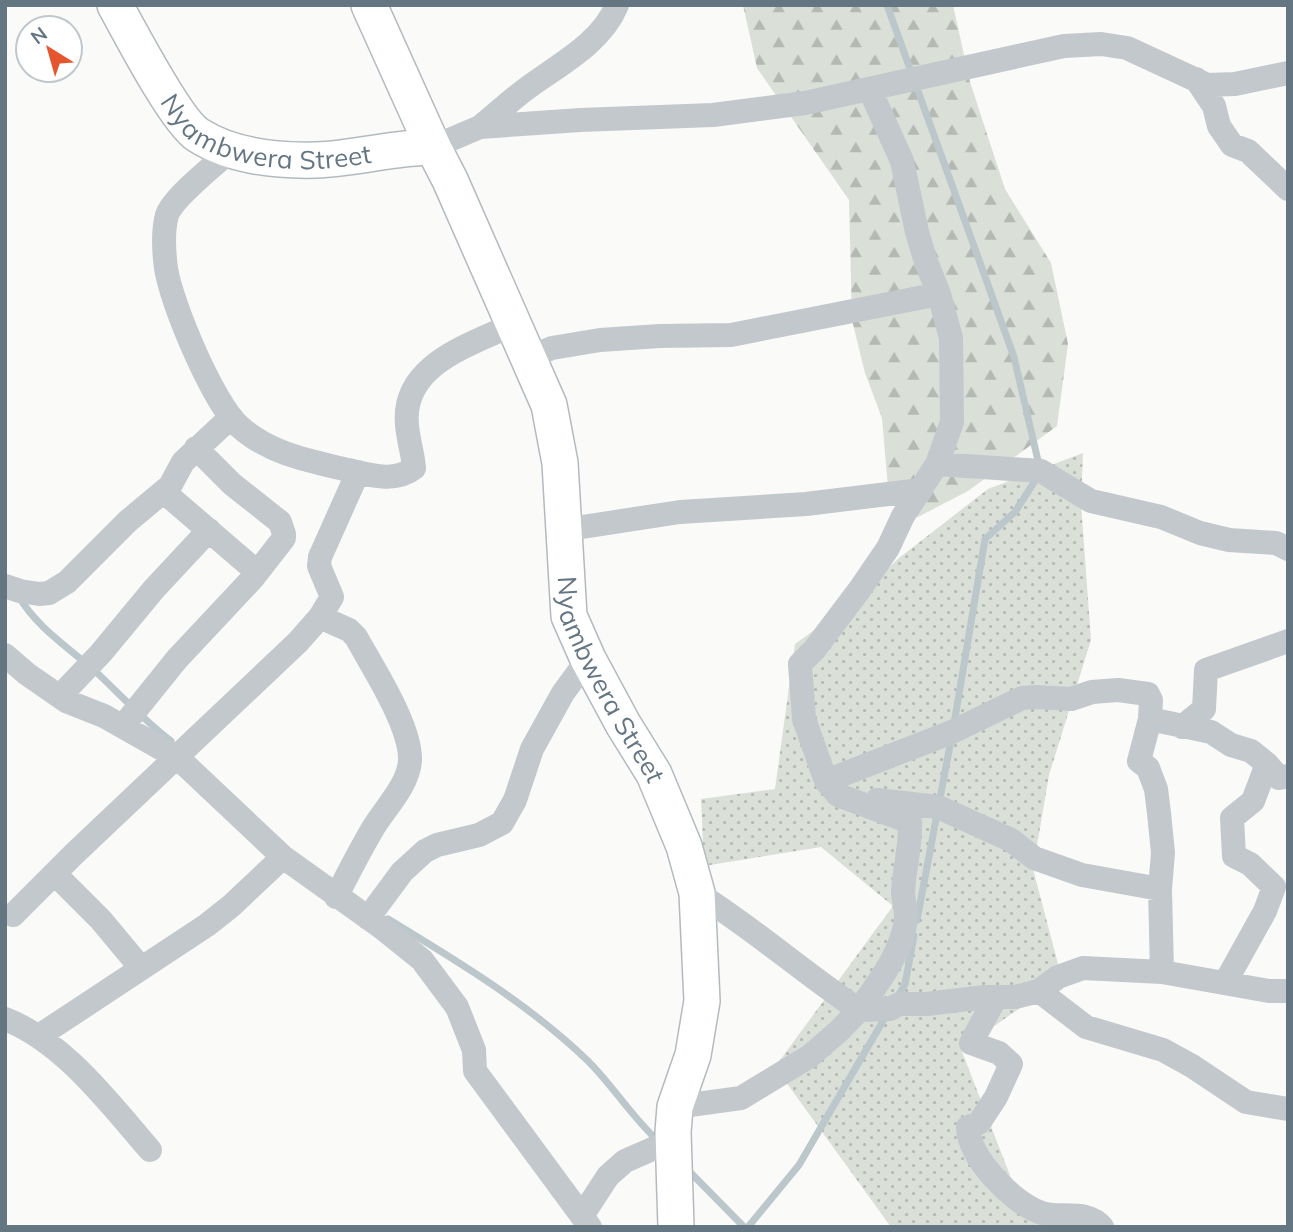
<svg xmlns="http://www.w3.org/2000/svg" width="1293" height="1232" viewBox="0 0 1293 1232" font-family="Mulish,sans-serif">
  <style>
    .forest { fill: url(#forest-firs) }
    .garden { fill: url(#garden-dots) }
    .lines { fill: none; stroke-linecap: round; stroke-linejoin: round }
    .stream { stroke: #bbc7cb; stroke-width: 7 }
    .secondary-casing { stroke: #b3babf; stroke-width: 38 }
    .street { stroke: #c3c8cc; stroke-width: 24 }
    .secondary { stroke: #fff; stroke-width: 35 }
    .labels { text-anchor: middle; stroke-width: 7; stroke-linejoin: round; paint-order: stroke }
    .street-label { font-size: 26px; fill: #657683; stroke: #fff }
  </style>
  <defs>
    <pattern id="forest-firs" width="22" height="20" patternUnits="userSpaceOnUse" patternTransform="scale(1.75)"><rect width="22" height="20" fill="#dadfd7"/><path d="M5 1l3.5 6h-7zM16 11l3.5 6h-7z" fill="#b4b9b4"/></pattern>
    <pattern id="garden-dots" width="8" height="8" patternUnits="userSpaceOnUse" patternTransform="scale(1.75)"><rect width="8" height="8" fill="#dadfd7"/><path d="M2 2h.1M6 6h.1" fill="none" stroke="#b4b9b4" stroke-width="1.8" stroke-linecap="round"/></pattern>
  </defs>
  <rect width="100%" height="100%" fill="#fafaf8"/>
  <path class="forest" d="M 743,5 L 953,5 L 970,82 L 1005,189 L 1051,263 L 1068,344 L 1057,426 L 968,491 L 918,517 L 888,488 L 882,418 L 865,373 L 852,320 L 849,200 L 757,68 Z"/>
  <path class="garden" d="M 1083,453 L 1081,504 L 1091,640 L 1049,775 L 1033,869 L 1062,979 L 961,1049 L 1013,1183 L 1050,1227 L 891,1227 L 775,1067 L 893,906 L 821,847 L 704,866 L 701,799 L 775,789 L 795,644 L 849,605 L 899,558 L 988,489 Z"/>
  <g class="lines">
    <path class="stream" d="M 887,5 L 1014,357 L 1039,465
      M 18,595 C 35,626 69,648 95,671 C 120,694 143,720 171,741
      M 954,724 L 985,539 L 1015,512 L 1038,476
      M 388,919 C 457,961 529,1004 588,1061 C 613,1086 632,1117 658,1141
      M 917,920 L 951,740
      M 897,998 L 905,984 L 914,936
      M 687,1169 L 744,1227
      M 748,1227 L 799,1165 L 887,1014"/>
    <defs>
      <g id="secondary">
        <path id="s1" d="M 115,5 C 130,32 176,121 198,135 C 231,156 277,161 316,160 C 355,159 394,147 433,147 L 450,180 L 549,405 L 560,463 L 569,616 L 588,659 L 623,724 L 654,774 L 684,846 L 697,893 L 702,1001 L 693,1055 L 675,1107 L 673,1132 L 676,1227"/>
        <path d="M 369,5 L 433,147"/>
      </g>
    </defs>
    <use href="#secondary" class="secondary-casing"/>
    <path class="street" d="M 1196,79 L 1214,106 L 1219,126 L 1232,145 L 1248,151 L 1288,189
      M 480,127 C 495,115 510,101 526,89 C 558,65 601,44 617,5
      M 433,147 L 480,127 L 580,120 L 713,115 L 805,103 L 1064,46 L 1101,44 L 1127,48 L 1207,85 L 1235,84 L 1288,73
      M 231,150 C 216,164 173,197 167,215 C 163,230 164,253 166,268 C 171,303 214,405 240,427 C 270,454 310,461 348,470 C 370,475 395,483 414,468 C 413,454 408,439 407,425 C 401,364 471,345 514,324
      M 528,358 L 552,348 L 600,340 L 660,336 L 731,335 L 939,294
      M 937,464 L 1041,471 L 1091,501 L 1161,517 L 1200,533 L 1229,540 L 1276,543 L 1288,549
      M 164,492 L 257,572
      M 563,530 L 680,512 L 806,504 L 921,490
      M 5,586 L 20,591 L 39,594 L 49,593 L 67,582 L 128,521 L 170,486 L 183,462 L 231,417
      M 320,617 L 349,630 L 356,637 C 373,668 411,726 410,760 C 409,785 384,809 372,830 C 359,852 348,874 336,897
      M 5,655 L 27,674 L 66,701 L 104,716 L 178,758 L 283,857 L 381,927 L 422,960 L 457,1007 L 474,1050 L 475,1071 L 590,1227
      M 60,696 L 101,653 L 154,589 L 209,530
      M 1150,719 L 1139,761 L 1148,768 L 1156,789 L 1159,813 L 1163,853 L 1160,889 L 1162,972
      M 123,726 L 177,659 L 252,579 L 284,538 L 284,534 L 280,522 L 232,484 L 196,448
      M 1182,727 L 1204,709 L 1206,670 L 1288,641
      M 826,781 L 952,732 L 1022,698 L 1035,697 L 1071,699 L 1092,692 L 1118,690 L 1148,694 L 1151,700 L 1150,719 L 1211,732 L 1231,745 L 1251,751 L 1267,764 L 1279,778 L 1288,776
      M 877,800 L 938,807 L 1011,840 L 1034,858 L 1082,875 L 1160,889
      M 55,874 L 101,920 L 141,968
      M 697,893 C 753,928 804,973 859,1010 C 878,983 902,953 906,919 C 907,910 903,901 903,892 C 904,869 911,846 910,822 L 838,795 L 826,781 L 804,719 L 800,664 L 814,650 L 860,589 L 888,548 L 903,516 L 937,464 L 952,422 L 951,338 L 939,294 L 925,259 L 917,232 L 902,161 L 870,90
      M 13,915 L 74,854 L 298,642 L 320,617 L 332,597 L 319,566 L 320,557 L 358,472
      M 368,918 L 402,872 L 425,851 L 437,845 L 479,835 L 502,823 L 515,800 L 532,749 L 563,693 L 588,659
      M 1225,983 L 1265,911 L 1274,887 L 1250,864 L 1234,856 L 1232,818 L 1253,801 L 1267,764
      M 1039,991 L 1086,1027 L 1163,1050 L 1192,1066 L 1246,1102 L 1288,1109
      M 996,997 L 971,1043 L 999,1053 L 1011,1064 L 996,1097 L 979,1123 L 968,1127 C 969,1158 1011,1201 1039,1212 C 1058,1220 1087,1208 1102,1227
      M 5,1019 C 63,1041 110,1104 150,1150
      M 39,1036 L 207,925 L 231,906 L 283,857
      M 675,1107 L 741,1098 L 810,1056 L 840,1030 L 859,1010 L 890,1009 L 899,1004 L 927,1004 L 984,997 L 1015,997 L 1039,991 L 1058,977 L 1083,968 L 1162,972 L 1269,991 L 1288,991
      M 582,1216 L 608,1176 L 625,1161 L 673,1140"/>
    <use href="#secondary" class="secondary"/>
  </g>
  <g class="labels">
    <g class="street-label">
      <text dy="9" stroke="none"><textPath href="#s1" startOffset="219">Nyambwera Street</textPath></text>
      <text dy="9" stroke="none"><textPath href="#s1" startOffset="964">Nyambwera Street</textPath></text>
    </g>
  </g>
  <rect width="1293" height="1232" fill="none" stroke="#657683" stroke-width="14"/>
  <g transform="translate(49 49) rotate(323)"><circle r="33" fill="#ffffff" stroke="#c1c8cd" stroke-width="2"/>
  <path d="M0-5L12 26L0 18L-12 26Z" fill="#e4572e"/>
  <text y="-10" font-size="19" font-weight="bold" text-anchor="middle" fill="#657683">N</text>
  </g>
</svg>
